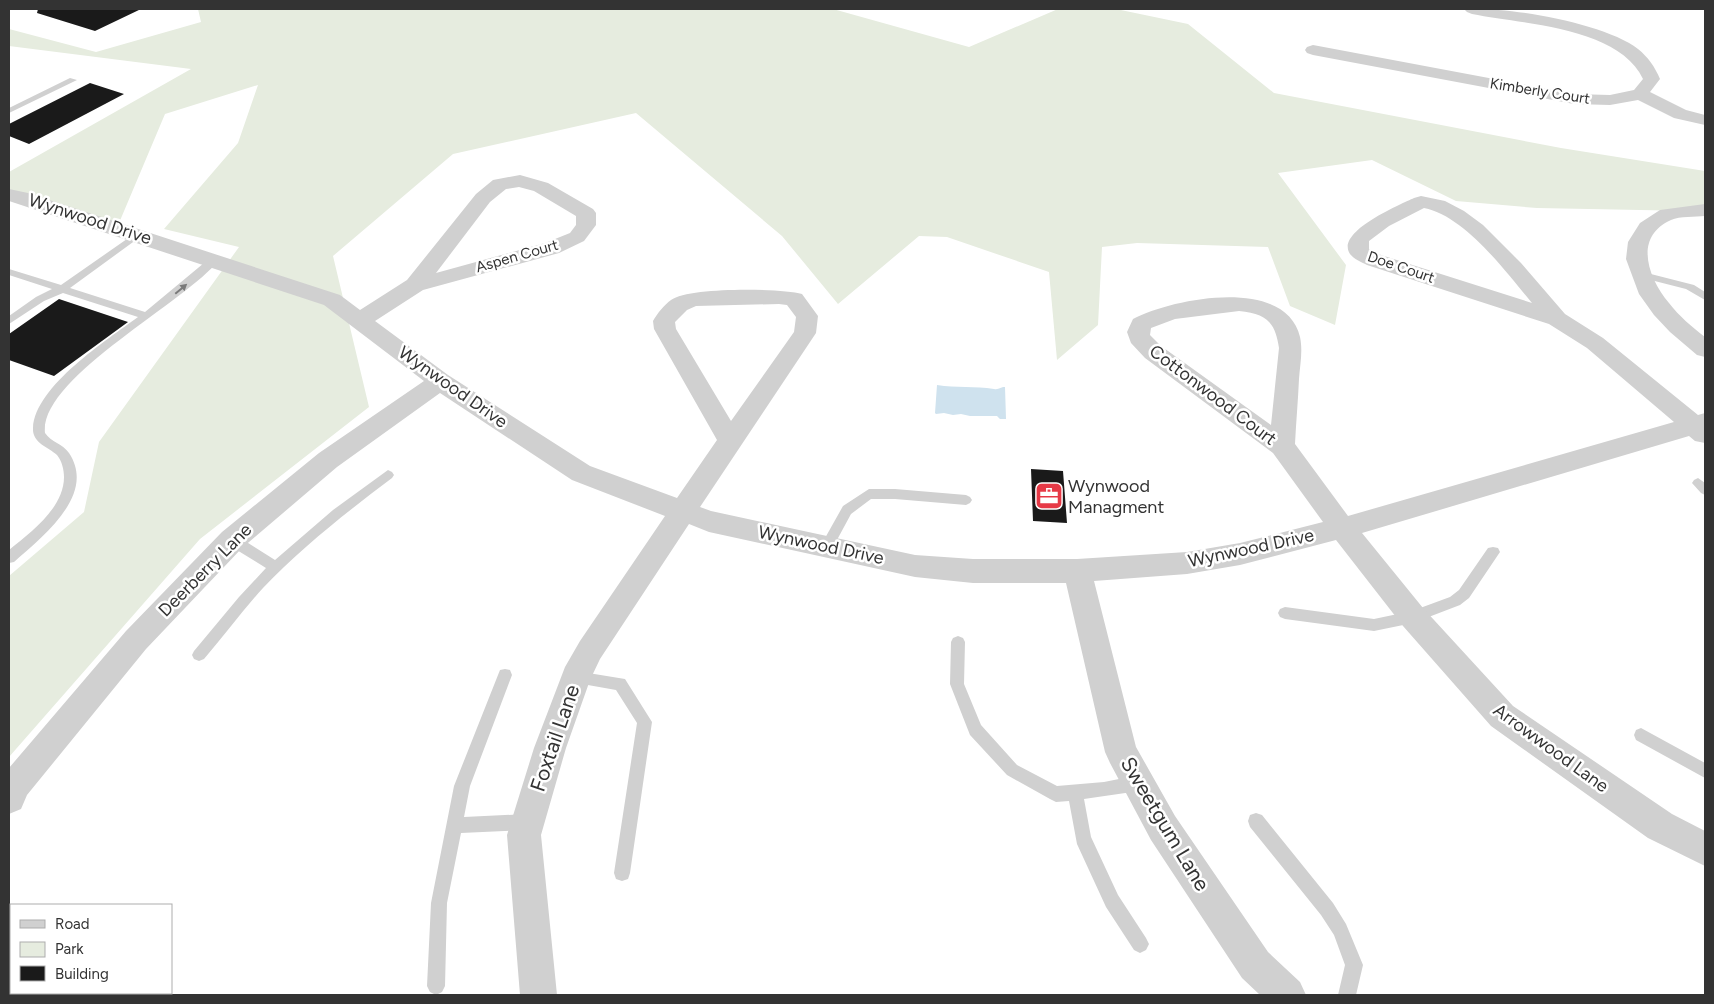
<svg xmlns="http://www.w3.org/2000/svg" width="1714" height="1004" viewBox="0 0 1714 1004" font-family="Figtree,sans-serif">
  <style>
    .green { fill: #e6ecdf }
    .water { fill: #cfe2ee }
    .building { fill: #1a1a1a }
    .lines { fill: none; stroke-linecap: round; stroke-linejoin: round }
    .lane { fill: #d0d0d0; fill-rule: evenodd }
    .street { fill: #d0d0d0; fill-rule: evenodd }
    .oneway { fill: #7a7a7a }
    .labels { text-anchor: middle; stroke-width: 5; stroke-linejoin: round; paint-order: stroke }
    .far-street-label { font-size: 15px; fill: #333; stroke: #fff }
    .street-label { font-size: 18px; fill: #333; stroke: #fff }
    .poi-label { font-size: 18px; fill: #333; stroke: #fff; text-anchor: start }
    .near-street-label { font-size: 21px; fill: #333; stroke: #fff }
  </style>
  <rect width="100%" height="100%" fill="#fff"/>
  <path class="green" d="M 198,9 L 833,9 L 969,47 L 1058,9 L 1116,9 L 1188,24 L 1274,93 L 1561,148 L 1705,171 L 1705,209 L 1692,211 L 1537,208 L 1456,201 L 1372,160 L 1278,173 L 1346,265 L 1335,325 L 1290,306 L 1268,247 L 1137,243 L 1102,247 L 1098,325 L 1057,360 L 1049,272 L 947,237 L 919,236 L 838,304 L 782,236 L 636,113 L 453,154 L 333,256 L 369,407 L 200,539 L 9,757 L 9,576 L 84,512 L 99,442 L 239,247 L 164,229 L 238,143 L 258,85 L 165,114 L 119,223 L 9,190 L 9,172 L 191,69 L 9,46 L 9,29 L 96,52 L 201,22 Z"/>
  <path class="water" d="M 937,385 C 956,388 975,386 994,389 C 999,390 1000,387 1005,387 L 1006,419 L 1000,419 L 997,416 L 970,416 L 961,414 L 953,415 L 944,413 L 936,414 L 935,413 Z"/>
  <path class="building" d="M 38,9 L 141,9 L 95,31 L 37,13 Z
    M 90,83 L 124,94 L 29,144 L 9,136 L 9,124 Z
    M 59,299 L 128,322 L 54,376 L 9,360 L 9,334 Z
    M 1031,469 L 1063,471 L 1067,523 L 1033,521 Z"/>
  <g class="lines">
    <path class="lane" d="M 70,78 L 77,80 L 9,113 L 9,108 Z
      M 137,232 L 140,233 L 140,237 L 70,288 L 145,312 L 210,258 L 218,258 L 219,260 C 185,303 39,378 45,433 C 51,442 63,444 69,453 C 97,495 42,537 14,562 L 9,563 L 9,550 C 31,532 64,508 64,477 C 64,470 62,461 57,455 C 48,447 32,443 33,428 C 35,386 107,340 138,317 L 63,293 L 44,301 L 9,324 L 9,316 L 36,297 L 52,289 L 9,275 L 9,269 L 61,285 Z
      M 1643,272 L 1694,285 L 1705,292 L 1705,300 L 1686,289 L 1639,277 L 1639,273 Z
      M 388,470 L 392,472 L 394,475 L 392,478 C 347,512 302,547 263,588 C 242,611 224,636 204,659 L 199,661 L 194,659 L 192,655 L 194,651 L 239,597 L 266,568 L 227,544 L 226,540 L 227,536 L 232,535 L 237,536 L 275,560 L 333,510 Z
      M 1698,478 L 1705,483 L 1705,495 L 1701,493 L 1692,483 L 1694,480 Z
      M 869,489 L 895,489 L 966,495 L 970,497 L 972,500 L 970,503 L 966,505 L 895,499 L 871,499 L 851,514 L 831,551 L 826,552 L 821,551 L 820,547 L 843,506 Z
      M 1493,547 L 1498,548 L 1500,552 L 1469,598 L 1460,605 L 1413,623 L 1374,631 L 1285,619 L 1280,617 L 1278,613 L 1280,609 L 1285,607 L 1374,619 L 1412,611 L 1450,597 L 1459,590 L 1488,548 Z
      M 958,636 L 963,638 L 965,642 L 964,684 L 981,725 L 1017,765 L 1057,786 L 1104,782 L 1139,775 L 1144,778 L 1147,783 L 1144,788 L 1139,791 L 1084,799 L 1091,837 L 1118,895 L 1146,938 L 1149,944 L 1146,950 L 1140,953 L 1134,950 L 1106,907 L 1077,844 L 1069,801 L 1056,802 L 1050,799 L 1007,775 L 970,735 L 950,684 L 951,642 L 953,638 Z
      M 505,669 L 510,670 L 512,675 L 470,786 L 464,817 L 527,814 L 533,816 L 535,822 L 533,828 L 527,830 L 461,833 L 447,903 L 445,986 L 442,992 L 436,995 L 430,992 L 427,986 L 431,903 L 454,786 L 498,675 L 500,670 Z
      M 576,671 L 625,679 L 652,722 L 630,873 L 628,879 L 622,881 L 616,879 L 614,873 L 637,723 L 616,690 L 571,682 L 569,677 L 571,672 Z
      M 1641,728 L 1705,763 L 1705,778 L 1636,740 L 1634,735 L 1636,730 Z
      M 1256,813 L 1262,815 L 1333,903 L 1346,924 L 1363,965 L 1356,995 L 1338,995 L 1345,965 L 1334,935 L 1321,915 L 1250,827 L 1248,821 L 1250,815 Z"/>
    <path class="street" d="M 1464,9 C 1506,6 1605,23 1638,49 C 1648,57 1655,67 1660,79 L 1650,92 L 1686,110 L 1705,115 L 1705,125 L 1674,118 L 1638,100 L 1610,105 L 1574,104 L 1313,55 L 1307,53 L 1305,50 L 1307,47 L 1313,45 L 1574,94 L 1610,95 L 1634,90 L 1643,79 C 1619,27 1522,24 1472,14 L 1467,12 Z
      M 520,175 L 548,183 L 593,209 L 596,213 L 596,225 L 584,241 L 559,253 L 423,290 L 375,321 L 448,375 L 590,466 L 677,498 L 717,440 L 654,329 L 653,321 C 657,314 664,305 671,300 C 689,287 779,288 802,294 L 818,316 L 816,333 L 700,507 L 711,511 L 915,555 L 973,559 L 1077,559 L 1187,552 L 1240,543 L 1323,522 L 1273,453 L 1145,358 L 1131,343 L 1127,332 L 1133,319 C 1173,298 1286,276 1300,337 C 1303,351 1300,365 1299,379 C 1298,401 1296,423 1295,444 L 1348,516 L 1674,422 L 1587,348 L 1549,324 L 1367,265 C 1361,262 1354,259 1350,254 C 1335,232 1399,205 1414,198 L 1421,196 L 1445,201 L 1464,211 L 1483,225 L 1521,263 L 1565,314 L 1603,338 L 1698,415 L 1705,413 L 1705,443 L 1695,441 L 1689,436 L 1362,533 L 1423,608 L 1513,706 L 1672,814 L 1705,831 L 1705,866 L 1648,838 L 1491,726 L 1403,626 L 1336,540 L 1240,565 L 1187,574 L 1094,581 L 1136,747 L 1175,816 L 1268,952 L 1300,982 L 1306,995 L 1260,995 L 1242,978 L 1151,840 L 1110,763 L 1105,752 L 1066,583 L 973,583 L 915,577 L 709,532 L 689,524 L 600,659 L 590,680 L 566,748 L 541,835 L 557,995 L 520,995 L 507,835 L 534,748 L 565,667 L 580,641 L 665,516 L 572,480 L 440,393 L 337,467 L 242,548 L 146,649 L 27,795 L 21,809 L 9,814 L 9,768 L 126,631 L 222,532 L 319,453 L 424,381 L 324,305 L 9,201 L 9,189 L 28,193 L 340,295 L 360,310 L 407,280 L 476,194 L 493,180 ZM 519,187 L 534,191 L 576,216 L 576,225 L 570,233 L 545,243 L 436,273 L 490,202 L 506,189 ZM 1424,208 C 1465,216 1506,272 1532,303 L 1381,255 L 1369,249 L 1369,241 L 1389,226 ZM 779,304 L 787,305 L 796,317 L 794,332 L 731,421 L 676,329 L 675,322 L 687,310 L 696,306 ZM 1239,311 C 1266,314 1275,321 1279,348 L 1271,425 L 1161,346 L 1150,335 L 1151,328 L 1175,319 Z
      M 1705,204 L 1705,216 C 1695,217 1680,216 1671,220 C 1633,237 1648,278 1669,303 C 1679,316 1692,327 1705,337 L 1705,357 L 1697,355 L 1670,332 L 1654,315 L 1639,294 L 1626,259 L 1628,242 L 1640,223 L 1660,210 Z"/>
  </g>
  <defs><path id="oneway-solid" d="M-6-.8H1V-3.2L6.5 0L1 3.2V.8H-6Z" transform="scale(1.25)"/></defs>
  <use class="oneway" href="#oneway-solid" transform="translate(181 289) rotate(-40)"/>
  <defs>
    <symbol id="office-square" viewBox="-11 -11 22 22"><rect x="-9" y="-9" width="18" height="18" rx="4" fill="#e63946" stroke="#fff"/><path d="M-6-3h4V-5.5h4V-3h4V5H-6ZM-1-4.5V-3h2v-1.5ZM-6 0V1H6V0Z" fill="#fff"/></symbol>
  </defs>
  <g fill-rule="evenodd">
    <use href="#office-square" x="1033" y="480" width="32" height="32"/>
  </g>
  <g class="labels">
    <g class="far-street-label">
      <text transform="translate(1540 91) rotate(9)" y="5">Kimberly Court</text>
      <text transform="translate(517 256) rotate(-16)" y="5">Aspen Court</text>
      <text transform="translate(1401 267) rotate(19)" y="5">Doe Court</text>
    </g>
    <g class="street-label">
      <text transform="translate(90 219) rotate(18)" y="6">Wynwood Drive</text>
      <text transform="translate(453 387) rotate(35)" y="6">Wynwood Drive</text>
      <text transform="translate(1213 395) rotate(37)" y="6">Cottonwood Court</text>
      <text transform="translate(821 545) rotate(12)" y="6">Wynwood Drive</text>
      <text transform="translate(1251 548) rotate(-12)" y="6">Wynwood Drive</text>
      <text transform="translate(205 570) rotate(-45)" y="6">Deerberry Lane</text>
      <text transform="translate(1551 748) rotate(36)" y="6">Arrowwood Lane</text>
    </g>
    <g class="poi-label">
      <text x="1068" y="492">Wynwood<tspan x="1068" dy="21">Managment</tspan></text>
    </g>
    <g class="near-street-label">
      <text transform="translate(555 738) rotate(-71)" y="7">Foxtail Lane</text>
      <text transform="translate(1165 824) rotate(59)" y="7">Sweetgum Lane</text>
    </g>
  </g>
  <rect width="1714" height="1004" fill="none" stroke="#333333" stroke-width="20"/>
  <rect x="10" y="904" width="162" height="90" fill="#ffffff" stroke="#adadad"/>
  <rect x="20" y="920" width="25" height="8" fill="#d0d0d0" stroke="#adadad"/>
  <text x="55" y="929" font-size="15" fill="#333333">Road</text>
  <rect x="20" y="942" width="25" height="15" fill="#e6ecdf" stroke="#adadad"/>
  <text x="55" y="954" font-size="15" fill="#333333">Park</text>
  <rect x="20" y="966" width="25" height="15" fill="#1a1a1a" stroke="#adadad"/>
  <text x="55" y="979" font-size="15" fill="#333333">Building</text>
</svg>
